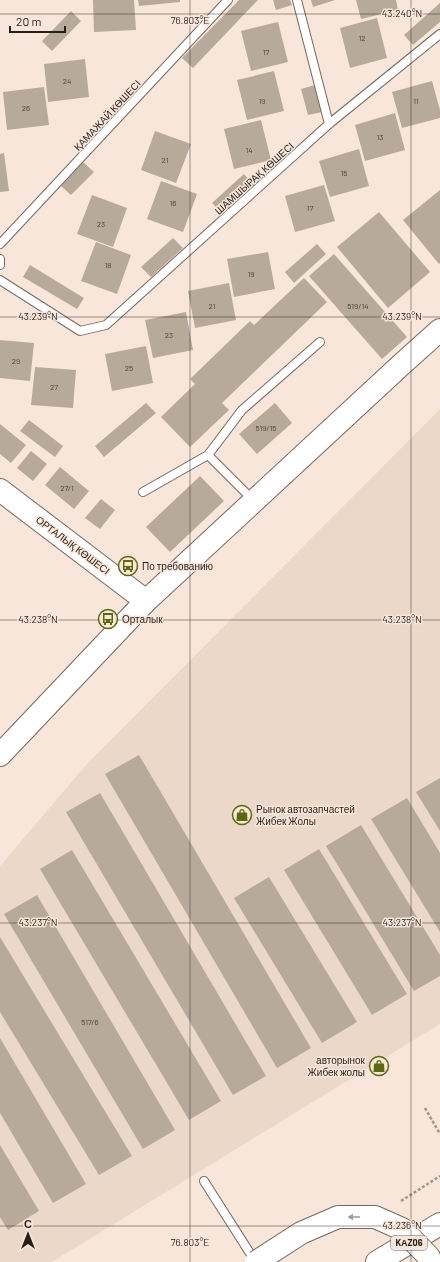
<svg xmlns="http://www.w3.org/2000/svg" width="440" height="1262" viewBox="0 0 440 1262" font-family="Barlow,sans-serif">
  <style>
    .commercial { fill: #ecd8c9 }
    .building { fill: #b7aa9b }
    .lines { fill: none; stroke-linecap: round; stroke-linejoin: round }
    .lane-casing { stroke: #77685d; stroke-width: 10 }
    .secondary-casing { stroke: #77685d; stroke-width: 24 }
    .highway-casing { stroke: #77685d; stroke-width: 24 }
    .path { stroke: #a2958c; stroke-width: 2.5; stroke-dasharray: 3 2; stroke-linecap: butt }
    .lane { stroke: #fff; stroke-width: 8 }
    .secondary { stroke: #fff; stroke-width: 22 }
    .highway { stroke: #fff; stroke-width: 22 }
    .highway-bridge-casing { stroke: #77685d; stroke-width: 24; stroke-linecap: butt }
    .highway-bridge { stroke: #fff; stroke-width: 22 }
    .oneway { fill: #9d9a98 }
    .ticks { fill: none; stroke: #251f1a; stroke-width: 1; stroke-opacity: 0.45 }
    .labels { text-anchor: middle; stroke-width: 3; stroke-linejoin: round; paint-order: stroke }
    .number-label { font-size: 8px; fill: #4a423a }
    .shield { fill: #f8e6da; stroke: #645b54; stroke-width: 1 }
    .shield-label { font-size: 9px; font-weight: bold; fill: #251f1a }
    .street-label { font-size: 10px; fill: #251f1a; stroke: #f8e6da }
    .poi-label { font-size: 10px; fill: #251f1a; stroke: #f8e6da; text-anchor: start }
    .ticks-label { font-size: 10px; text-anchor: middle; fill: #251f1a; stroke: #f8e6da; stroke-width: 3; stroke-linejoin: round; paint-order: stroke }
  </style>
  <rect width="100%" height="100%" fill="#f8e6da"/>
  <path class="commercial" d="M 440,409 L 440,1024 L 52,1262 L 0,1262 L 0,866 L 86,765 Z"/>
  <path class="building" d="M 93,0 L 134,0 L 136,30 L 94,32 Z
    M 138,0 L 180,0 L 180,2 L 139,6 Z
    M 239,0 L 258,0 L 193,68 L 182,58 Z
    M 273,0 L 290,0 L 292,5 L 276,10 Z
    M 311,0 L 335,0 L 313,7 Z
    M 356,0 L 396,0 L 398,10 L 361,19 Z
    M 440,3 L 440,22 L 413,45 L 404,35 Z
    M 71,11 L 81,21 L 52,51 L 42,41 Z
    M 377,18 L 387,58 L 350,68 L 340,28 Z
    M 278,22 L 288,62 L 251,71 L 241,31 Z
    M 85,59 L 89,97 L 48,102 L 44,64 Z
    M 274,71 L 284,111 L 247,120 L 237,80 Z
    M 432,81 L 440,110 L 440,118 L 402,128 L 392,92 Z
    M 315,85 L 322,112 L 308,115 L 301,89 Z
    M 44,87 L 49,125 L 7,130 L 3,92 Z
    M 395,113 L 405,150 L 365,161 L 355,125 Z
    M 261,120 L 271,160 L 234,169 L 224,129 Z
    M 155,131 L 191,144 L 176,183 L 141,170 Z
    M 359,149 L 369,186 L 330,197 L 319,161 Z
    M 4,153 L 9,191 L 0,192 L 0,154 Z
    M 83,162 L 94,172 L 71,195 L 61,186 Z
    M 244,174 L 254,185 L 222,213 L 212,203 Z
    M 161,181 L 197,194 L 183,232 L 147,219 Z
    M 324,185 L 335,221 L 295,232 L 285,196 Z
    M 440,190 L 440,263 L 439,264 L 403,220 Z
    M 92,195 L 127,208 L 113,247 L 77,234 Z
    M 379,212 L 430,272 L 388,308 L 337,247 Z
    M 173,238 L 183,248 L 151,277 L 141,267 Z
    M 96,242 L 131,255 L 117,294 L 81,281 Z
    M 317,244 L 326,254 L 294,283 L 285,272 Z
    M 268,252 L 275,289 L 234,297 L 227,259 Z
    M 334,254 L 407,337 L 382,359 L 309,276 Z
    M 30,265 L 84,298 L 77,309 L 23,277 Z
    M 304,278 L 327,302 L 222,403 L 229,410 L 190,447 L 161,417 L 195,384 L 190,379 L 250,321 L 254,325 Z
    M 229,283 L 236,320 L 195,328 L 188,291 Z
    M 186,312 L 193,350 L 153,358 L 145,320 Z
    M 0,340 L 34,343 L 30,381 L 0,378 Z
    M 146,346 L 153,383 L 112,391 L 105,354 Z
    M 35,367 L 76,370 L 73,408 L 31,405 Z
    M 146,403 L 156,413 L 104,457 L 95,446 Z
    M 275,403 L 292,423 L 257,454 L 239,434 Z
    M 29,420 L 63,446 L 55,457 L 20,431 Z
    M 0,424 L 26,445 L 11,463 L 0,454 Z
    M 31,451 L 47,464 L 33,481 L 17,468 Z
    M 60,467 L 89,491 L 74,509 L 45,485 Z
    M 200,476 L 224,501 L 170,552 L 146,527 Z
    M 101,499 L 115,510 L 100,529 L 85,518 Z
    M 139,755 L 311,1048 L 277,1068 L 105,774 Z
    M 440,778 L 440,831 L 416,792 Z
    M 100,793 L 266,1076 L 233,1095 L 66,812 Z
    M 407,798 L 440,853 L 440,932 L 371,819 Z
    M 361,825 L 440,955 L 440,976 L 414,991 L 326,846 Z
    M 319,849 L 407,994 L 372,1015 L 284,870 Z
    M 72,850 L 221,1101 L 189,1120 L 40,869 Z
    M 269,877 L 357,1022 L 322,1043 L 234,898 Z
    M 37,895 L 175,1130 L 143,1149 L 4,914 Z
    M 0,937 L 132,1156 L 99,1175 L 0,1012 Z
    M 0,1038 L 86,1184 L 53,1203 L 0,1113 Z
    M 0,1145 L 39,1211 L 8,1230 L 0,1217 Z"/>
  <g class="lines">
    <defs>
      <path id="lane" d="M 297,0 L 329,124
        M 0,244 L 228,0
        M 0,259 L 0,265
        M 0,280 L 80,331 L 106,325 L 329,124 L 440,34
        M 208,455 L 253,500
        M 143,492 L 208,455 L 242,410 L 320,342
        M 204,1181 L 255,1261"/>
      <path id="secondary" d="M 0,490 L 146,601
        M 0,755 L 146,601 L 402,364 L 440,330"/>
      <path id="highway" d="M 377,1262 L 440,1224"/>
    </defs>
    <use href="#lane" class="lane-casing"/>
    <use href="#secondary" class="secondary-casing"/>
    <use href="#highway" class="highway-casing"/>
    <path class="path" d="M 425,1108 L 440,1134
      M 401,1201 L 440,1176"/>
    <use href="#lane" class="lane"/>
    <use href="#secondary" class="secondary"/>
    <use href="#highway" class="highway"/>
    <defs>
      <path id="highway-bridge" d="M 256,1262 L 301,1233 L 338,1217 L 375,1217 L 402,1229 L 429,1257 L 431,1262"/>
    </defs>
    <use href="#highway-bridge" class="highway-bridge-casing"/>
    <use href="#highway-bridge" class="highway-bridge"/>
  </g>
  <defs><path id="oneway-solid" d="M-6-.8H1V-3.2L6.5 0L1 3.2V.8H-6Z"/></defs>
  <use class="oneway" href="#oneway-solid" transform="translate(354 1217) rotate(-180)"/>
  <path class="ticks" d="M 190,0 L 190,1262M 411,0 L 411,1262M 0,14 L 440,14M 0,317 L 440,317M 0,620 L 440,620M 0,923 L 440,923M 0,1226 L 440,1226"/>
  <defs>
    <symbol id="bus-ring" viewBox="-11 -11 22 22"><circle r="9.5" fill="#f8e6da" stroke="#5c6910" stroke-width="1.5"/><path d="M-5-6H5V4H4V6H2V4H-2V6H-4V4H-5ZM-3.5-4V0h7V-4ZM-3.5 1.2v1.5H-2V1.2ZM2 1.2v1.5H3.5V1.2Z" fill="#5c6910"/></symbol>
    <symbol id="shop-ring" viewBox="-11 -11 22 22"><circle r="9.5" fill="#f8e6da" stroke="#5c6910" stroke-width="1.5"/><path d="M-5-2.5h2.3a2.7 3.5 0 0 1 5.4 0H5L5.5 6h-11ZM-1.5-2.5h3a1.5 2.3 0 0 0-3 0Z" fill="#5c6910"/></symbol>
  </defs>
  <g fill-rule="evenodd">
    <use href="#bus-ring" x="117" y="555" width="22" height="22"/>
    <use href="#bus-ring" x="97" y="608" width="22" height="22"/>
    <use href="#shop-ring" x="231" y="804" width="22" height="22"/>
    <use href="#shop-ring" x="368" y="1055" width="22" height="22"/>
  </g>
  <g class="labels">
    <g class="number-label">
      <text x="362" y="41">12</text>
      <text x="266" y="55">17</text>
      <text x="67" y="84">24</text>
      <text x="262" y="104">19</text>
      <text x="416" y="104">11</text>
      <text x="26" y="111">26</text>
      <text x="380" y="140">13</text>
      <text x="249" y="153">14</text>
      <text x="165" y="163">21</text>
      <text x="344" y="176">15</text>
      <text x="173" y="206">16</text>
      <text x="310" y="211">17</text>
      <text x="101" y="227">23</text>
      <text x="108" y="268">18</text>
      <text x="251" y="277">19</text>
      <text x="212" y="309">21</text>
      <text x="358" y="309">519/14</text>
      <text x="169" y="338">23</text>
      <text x="16" y="364">29</text>
      <text x="129" y="371">25</text>
      <text x="54" y="390">27</text>
      <text x="266" y="431">519/15</text>
      <text x="67" y="491">27/1</text>
      <text x="90" y="1025">517/6</text>
    </g>
    <rect class="shield" x="391" y="1236" width="36" height="14" rx="3"/>
    <g class="shield-label">
      <text x="409" y="1246">KАZ06</text>
    </g>
    <g class="street-label">
      <text transform="translate(107 115) rotate(-47)" y="4">ҚАМАЖАЙ КӨШЕСІ</text>
      <text transform="translate(254 178) rotate(-42)" y="4">ШАМШЫРАҚ КӨШЕСІ</text>
      <text transform="translate(73 545) rotate(37)" y="4">ОРТАЛЫҚ КӨШЕСІ</text>
    </g>
    <g class="poi-label">
      <text x="142" y="570">По требованию</text>
      <text x="122" y="623">Орталык</text>
      <text x="256" y="813">Рынок автозапчастей<tspan x="256" dy="12">Жибек Жолы</tspan></text>
      <text x="365" y="1064" text-anchor="end">авторынок<tspan x="365" dy="12">Жибек жолы</tspan></text>
    </g>
  </g>
  <g class="ticks-label">
    <text x="402" y="17">43.240°N</text>
    <text x="190" y="24">76.803°E</text>
    <text x="38" y="320">43.239°N</text>
    <text x="402" y="320">43.239°N</text>
    <text x="38" y="623">43.238°N</text>
    <text x="402" y="623">43.238°N</text>
    <text x="38" y="926">43.237°N</text>
    <text x="402" y="926">43.237°N</text>
    <text x="402" y="1229">43.236°N</text>
    <text x="190" y="1246">76.803°E</text>
  </g>
  <g transform="translate(28 1234)" stroke="#f8e6da" stroke-width="3" paint-order="stroke">
  <path d="M0-3L7 15L0 10L-7 15Z" fill="#251f1a"/>
  <text y="-6" font-size="11" font-weight="bold" text-anchor="middle" fill="#251f1a">С</text>
  </g>
  <path d="M10 26v6h55v-6" fill="none" stroke="#251f1a" stroke-width="2"/>
  <text x="16" y="26" font-size="12" fill="#251f1a" stroke="#f8e6da" stroke-width="3" paint-order="stroke">20 m</text>
</svg>
